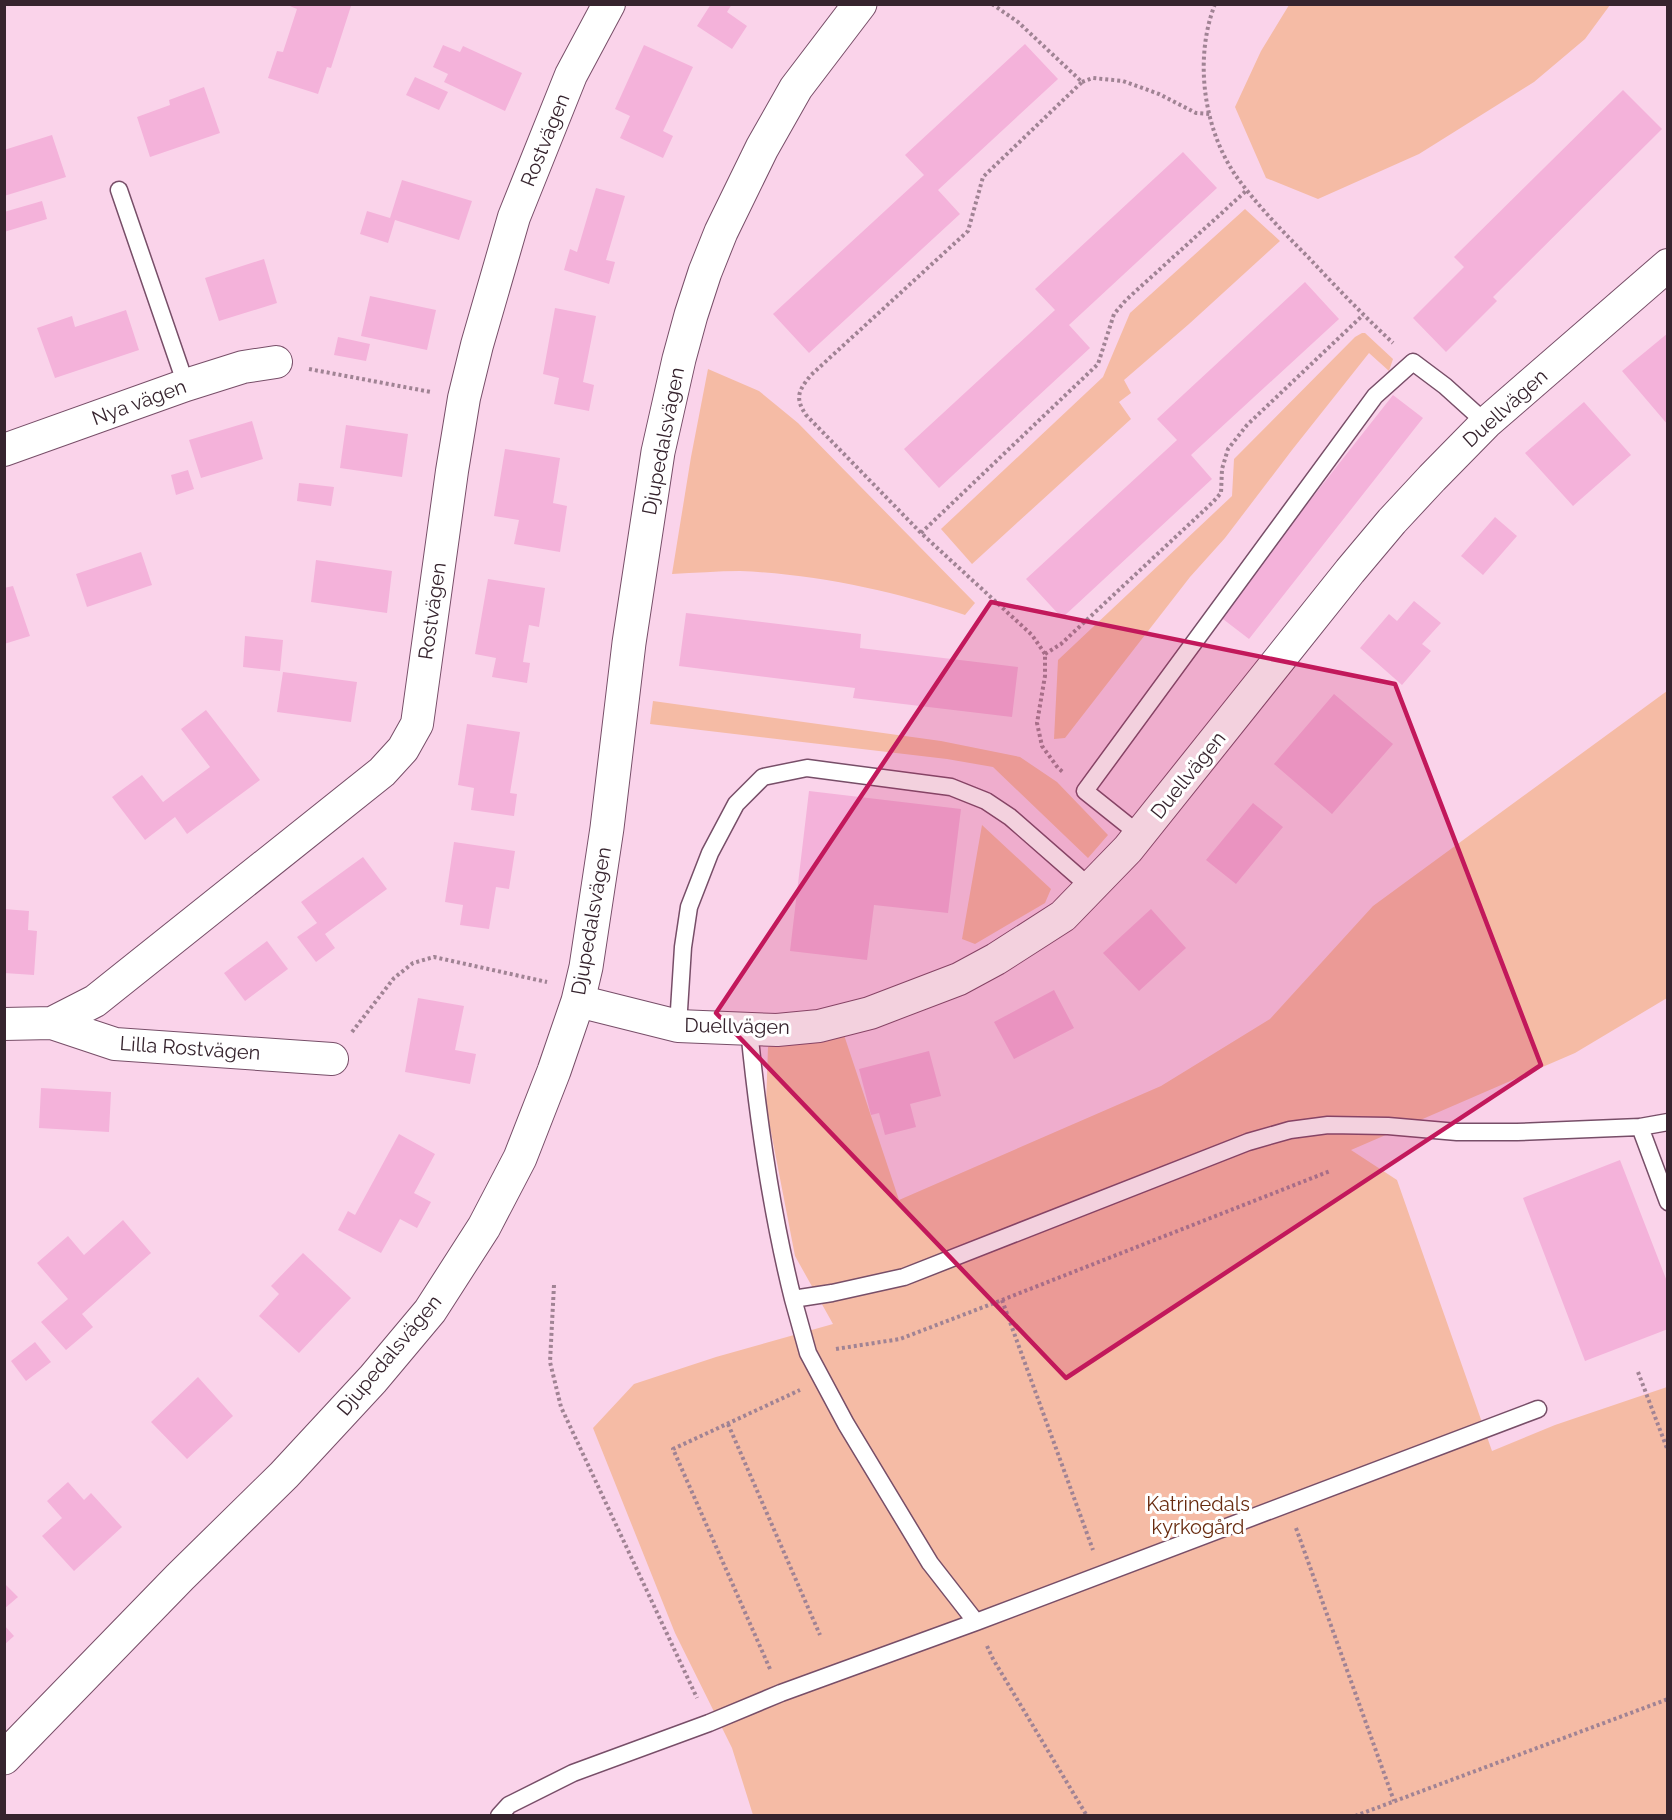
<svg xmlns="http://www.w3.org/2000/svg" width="1672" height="1820" viewBox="0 0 1672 1820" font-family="Raleway,sans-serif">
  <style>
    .green { fill: #f5bba5 }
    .building { fill: #f4b2da }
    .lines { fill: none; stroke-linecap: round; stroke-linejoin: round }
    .lane-casing { stroke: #774e68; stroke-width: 19 }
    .street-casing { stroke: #774e68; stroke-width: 34 }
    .secondary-casing { stroke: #774e68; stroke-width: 35 }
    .path { stroke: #a08394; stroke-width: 4; stroke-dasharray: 3 3; stroke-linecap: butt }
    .lane { stroke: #fff; stroke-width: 16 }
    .street { stroke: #fff; stroke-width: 32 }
    .secondary { stroke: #fff; stroke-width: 33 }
    .marked { fill: #c2185b; fill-opacity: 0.2; stroke: #c2185b; stroke-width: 4.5; stroke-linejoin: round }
    .labels { text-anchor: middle; stroke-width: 6; stroke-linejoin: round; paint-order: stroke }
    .street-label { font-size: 20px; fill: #36242e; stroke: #fff }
    .park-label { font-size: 20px; fill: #682b0f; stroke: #fff }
  </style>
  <rect width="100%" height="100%" fill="#fad3ea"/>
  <path class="green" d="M 1289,5 L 1289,4 L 1610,5 L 1585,39 L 1534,82 L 1419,154 L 1318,199 L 1266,178 L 1235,107 L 1261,51 Z
    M 1245,209 L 1280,241 L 1189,324 L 1124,380 L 1131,393 L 1119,402 L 1131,419 L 972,564 L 941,529 L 1103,377 L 1130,313 Z
    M 1362,333 L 1365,333 L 1393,359 L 1389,371 L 1369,353 L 1292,450 L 1225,538 L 1190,577 L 1065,738 L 1054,739 L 1058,660 L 1232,496 L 1234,459 L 1355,337 Z
    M 708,369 L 759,391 L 798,423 L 975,603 L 965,615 C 895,591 815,574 740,571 C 718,571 694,573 672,574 L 691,457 Z
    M 1667,691 L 1667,998 L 1575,1053 L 1351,1150 L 1397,1180 L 1492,1451 L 1555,1425 L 1667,1387 L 1667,1815 L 753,1815 L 732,1748 L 675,1633 L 593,1428 L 634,1384 L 716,1357 L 833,1324 L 795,1256 L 766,1106 L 768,1047 L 837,1014 L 899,1200 L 1161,1086 L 1270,1019 L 1373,906 Z
    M 653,701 L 941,741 L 1020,757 L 1057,782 L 1108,835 L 1088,858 L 993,767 L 947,759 L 650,724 Z
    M 982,825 L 1051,889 L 1045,903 L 975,944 L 962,939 Z"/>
  <path class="building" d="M 285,4 L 351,6 L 331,68 L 327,67 L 318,94 L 268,78 L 277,51 L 283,52 L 297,9 Z
    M 711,4 L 732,4 L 727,12 L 747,26 L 732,49 L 697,26 Z
    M 1025,44 L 1058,79 L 938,190 L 960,214 L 809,353 L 773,314 L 924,175 L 905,155 Z
    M 443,45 L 460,52 L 463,46 L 522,73 L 505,111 L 444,82 L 448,74 L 433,67 Z
    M 644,45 L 693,67 L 663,131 L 673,136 L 663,158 L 620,138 L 630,116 L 615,109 Z
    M 415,77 L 448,92 L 439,110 L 406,95 Z
    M 204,87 L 220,133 L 150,157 L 137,117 L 170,105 L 169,100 Z
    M 1623,90 L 1662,129 L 1493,297 L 1497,301 L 1446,352 L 1413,318 L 1464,267 L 1454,257 Z
    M 52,135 L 66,177 L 4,196 L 4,150 Z
    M 1183,152 L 1217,188 L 1069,325 L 1090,348 L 939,488 L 904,449 L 1055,310 L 1035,289 Z
    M 402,180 L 472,201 L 459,240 L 395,220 L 388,243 L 360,234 L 367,211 L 390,218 Z
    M 596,188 L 625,196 L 606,260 L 615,262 L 609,284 L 564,270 L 570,249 L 577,252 Z
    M 42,201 L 47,219 L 4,232 L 4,212 Z
    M 264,259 L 277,303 L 219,321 L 205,278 Z
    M 1305,282 L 1339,319 L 1191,455 L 1212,479 L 1062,618 L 1026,579 L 1177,440 L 1157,419 Z
    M 370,296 L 436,310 L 427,350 L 361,336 Z
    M 555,308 L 596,316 L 583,382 L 594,385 L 589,411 L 554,404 L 559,378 L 543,374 Z
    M 126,310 L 139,350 L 55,378 L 37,328 L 72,316 L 75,327 Z
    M 1668,333 L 1668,425 L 1622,371 Z
    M 338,337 L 370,344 L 366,361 L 334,355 Z
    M 1393,395 L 1423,418 L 1249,639 L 1219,616 Z
    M 1584,402 L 1631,455 L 1573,506 L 1525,453 Z
    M 252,421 L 263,459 L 201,478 L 189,440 Z
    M 346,425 L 408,434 L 402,477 L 340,468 Z
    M 505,449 L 560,458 L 553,503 L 567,506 L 560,552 L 514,544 L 519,520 L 494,516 Z
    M 188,470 L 194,489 L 176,495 L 171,475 Z
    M 299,483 L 334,487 L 331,506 L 297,501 Z
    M 1495,517 L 1517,536 L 1483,575 L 1461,556 Z
    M 141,552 L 152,585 L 87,607 L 76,574 Z
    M 316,560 L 392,571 L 387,613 L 311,602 Z
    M 488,579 L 545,588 L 539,627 L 529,625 L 523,662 L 530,663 L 527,683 L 492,677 L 496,658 L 475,654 Z
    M 13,586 L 30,636 L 4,644 L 4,588 Z
    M 1414,601 L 1441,623 L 1422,644 L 1431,651 L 1402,685 L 1360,648 L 1389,614 L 1397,621 Z
    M 686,613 L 861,634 L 860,648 L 1018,667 L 1012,717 L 853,698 L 855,688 L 679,666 Z
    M 245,636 L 283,640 L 280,671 L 243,667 Z
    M 283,672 L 357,682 L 351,722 L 277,712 Z
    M 1334,694 L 1393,744 L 1332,814 L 1274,764 Z
    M 206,710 L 260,780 L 187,834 L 175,817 L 145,840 L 112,797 L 142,775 L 163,802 L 210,767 L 181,729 Z
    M 467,724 L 520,732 L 510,793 L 517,794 L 514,816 L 471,810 L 474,788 L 458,785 Z
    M 809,791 L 961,809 L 948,913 L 874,905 L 867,960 L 790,951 Z
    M 1253,803 L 1283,827 L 1236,884 L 1206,860 Z
    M 454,842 L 515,851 L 509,889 L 496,887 L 489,929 L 460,925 L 463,905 L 445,902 Z
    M 363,857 L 387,889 L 325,934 L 335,948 L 316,962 L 297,937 L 317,923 L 301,902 Z
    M 4,909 L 29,911 L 28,930 L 37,931 L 34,975 L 4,973 Z
    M 1151,909 L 1186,948 L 1139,991 L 1103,953 Z
    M 267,941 L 288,969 L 245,1001 L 224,973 Z
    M 1054,990 L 1074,1028 L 1014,1059 L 994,1022 Z
    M 418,998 L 464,1006 L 455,1050 L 476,1054 L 470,1084 L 405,1072 Z
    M 929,1051 L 941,1096 L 910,1104 L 916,1127 L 885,1135 L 879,1113 L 871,1115 L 859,1069 Z
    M 41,1088 L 111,1092 L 109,1132 L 39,1128 Z
    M 399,1134 L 435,1154 L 414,1193 L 431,1202 L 417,1228 L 400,1219 L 381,1253 L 338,1230 L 348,1211 L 355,1215 Z
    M 1620,1160 L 1668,1284 L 1668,1329 L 1585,1361 L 1523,1198 Z
    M 123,1220 L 151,1253 L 82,1314 L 93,1327 L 66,1350 L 41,1322 L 68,1299 L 37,1263 L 68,1236 L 84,1255 Z
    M 303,1253 L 351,1298 L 299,1353 L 259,1316 L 279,1294 L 271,1286 Z
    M 35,1342 L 51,1362 L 26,1381 L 11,1361 Z
    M 198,1377 L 233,1416 L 187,1459 L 151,1422 Z
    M 68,1482 L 84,1500 L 91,1493 L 122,1527 L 74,1571 L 42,1536 L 62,1518 L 47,1501 Z
    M 4,1583 L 18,1597 L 4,1609 Z
    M 4,1625 L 14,1636 L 4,1645 Z"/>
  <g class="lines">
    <defs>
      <path id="lane" d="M 119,190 L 186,385
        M 1140,835 L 1085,791 L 1375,396 L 1413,362 L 1445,386 L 1486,423
        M 678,1026 L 683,947 L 689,907 L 710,853 L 736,804 L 763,777 L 807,768 L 951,787 L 986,801 L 1010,817 L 1090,887
        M 749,1029 C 758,1120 771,1211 793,1299 L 832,1293 L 904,1277 L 1248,1142 L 1290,1130 L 1328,1125 L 1388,1126 L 1457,1132 L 1517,1132 L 1640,1127 L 1668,1122
        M 1640,1127 L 1668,1202
        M 793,1299 L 808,1353 L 846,1424 L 930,1563 L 976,1622
        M 499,1816 L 509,1805 L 573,1773 L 709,1723 L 781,1693 L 976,1622 L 1538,1409"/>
      <path id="street" d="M 4,450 L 186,385 L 243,367 L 276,362
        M 578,1001 L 678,1026 L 777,1030 L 819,1026 L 870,1013 L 959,979 L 996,959 L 1063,916 L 1128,849 L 1350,571 L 1392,521 L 1432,478 L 1486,423 L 1668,265
        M 52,1023 L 115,1044 L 332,1059
        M 4,1024 L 52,1023 L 95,1001 L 382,772 L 403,749 L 417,724 L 452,471 L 464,398 L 477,345 L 514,217 L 571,75 L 609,4"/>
      <path id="secondary" d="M 4,1758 L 180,1577 L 284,1475 L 373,1379 L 430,1311 L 484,1227 L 520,1158 L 554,1071 L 578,1001 L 586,967 L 607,828 L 629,643 L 658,452 L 679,359 L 691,315 L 705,272 L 721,232 L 762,148 L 796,88 L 860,4"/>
    </defs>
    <use href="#lane" class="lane-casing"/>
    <use href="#street" class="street-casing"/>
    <use href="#secondary" class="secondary-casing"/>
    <path class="path" d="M 992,4 L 1018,22 L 1082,82 L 983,177 L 968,231 L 811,375 C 799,390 794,397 806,415 L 921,533 L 1032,635 L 1045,654 L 1045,676 L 1037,723 L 1042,746 L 1058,768 L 1064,773
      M 1215,4 C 1194,58 1203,128 1236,176 C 1257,205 1283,232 1309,258 C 1336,287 1364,316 1393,343
      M 1082,82 L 1093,78 L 1123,81 L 1159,94 L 1196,113 L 1210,114
      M 309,369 L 431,392
      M 921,533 L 1098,364 L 1114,314 L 1126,300 L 1247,190
      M 1045,654 L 1061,644 L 1213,502 L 1221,493 L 1222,469 L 1228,449 L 1247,425 L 1363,315
      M 352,1032 L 394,978 L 413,963 L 434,957 L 547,982
      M 554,1285 L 550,1362 L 561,1407 L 697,1698
      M 1002,1300 L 1330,1171
      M 836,1349 L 900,1339 L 1002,1300 L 1093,1550
      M 1638,1372 L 1668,1451
      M 728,1424 L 820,1635
      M 1296,1528 L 1394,1801
      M 987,1646 L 993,1659 L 1087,1816
      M 770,1669 L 673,1449 L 800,1390
      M 1355,1816 L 1668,1699"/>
    <use href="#lane" class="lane"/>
    <use href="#street" class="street"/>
    <use href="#secondary" class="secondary"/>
  </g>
  <path class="marked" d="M 991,602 L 1395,684 L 1541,1065 L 1066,1378 L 716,1013 Z"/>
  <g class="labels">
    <g class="street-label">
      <text transform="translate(545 140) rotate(-68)" y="7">Rostvägen</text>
      <text transform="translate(139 402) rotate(-20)" y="7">Nya vägen</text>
      <text transform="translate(1505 408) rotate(-42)" y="7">Duellvägen</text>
      <text transform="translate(663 441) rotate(-79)" y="7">Djupedalsvägen</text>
      <text transform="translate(432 611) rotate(-82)" y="7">Rostvägen</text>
      <text transform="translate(1188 775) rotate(-51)" y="7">Duellvägen</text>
      <text transform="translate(591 921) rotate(-80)" y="7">Djupedalsvägen</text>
      <text transform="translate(737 1026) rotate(1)" y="7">Duellvägen</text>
      <text transform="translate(190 1048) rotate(4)" y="7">Lilla Rostvägen</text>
      <text transform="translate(389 1355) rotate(-50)" y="7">Djupedalsvägen</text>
    </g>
    <g class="park-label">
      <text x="1198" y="1511">Katrinedals<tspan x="1198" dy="23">kyrkogård</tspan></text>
    </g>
  </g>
  <rect width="1672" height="1820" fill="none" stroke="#36242e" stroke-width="12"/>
</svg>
